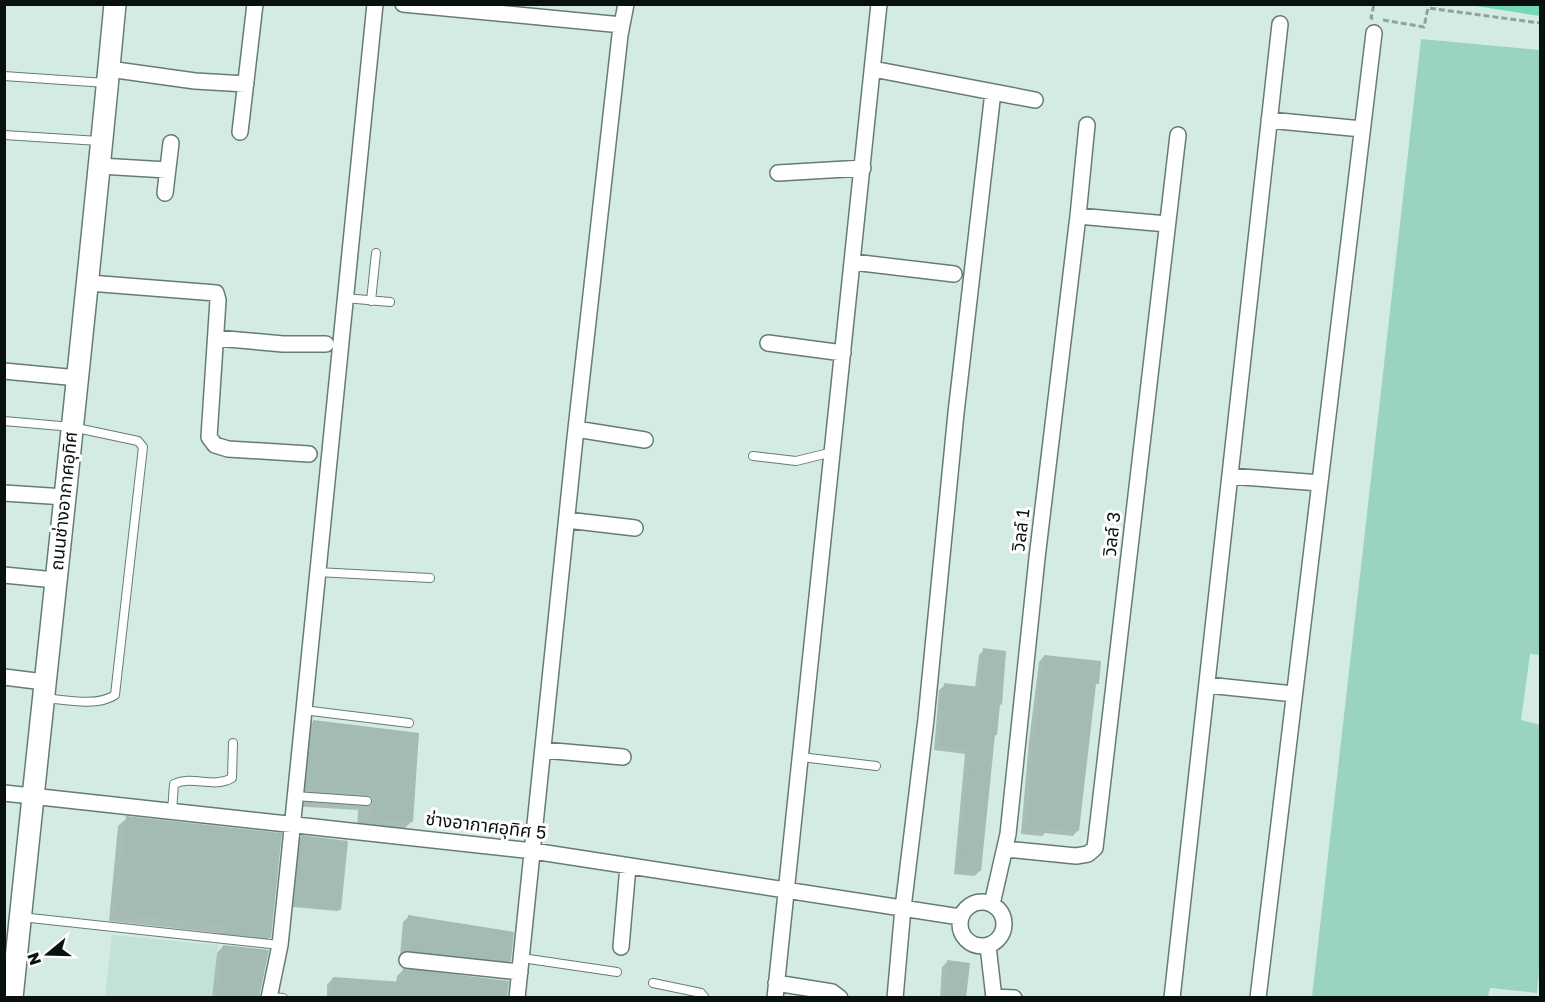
<svg xmlns="http://www.w3.org/2000/svg" width="1545" height="1002" viewBox="0 0 1545 1002" font-family="'Golos Text','Noto Sans Thai',sans-serif">
  <style>
    .built { fill: #c1e2d5 }
    .green { fill: #9ad4be }
    .water { fill: #75d9b7 }
    .shadow { fill: #0003 }
    .building { fill: #a4bbb2 }
    .lines { fill: none; stroke-linecap: round; stroke-linejoin: round }
    .lane-casing { stroke: #667c73; stroke-width: 10 }
    .street-casing { stroke: #667c73; stroke-width: 18 }
    .secondary-casing { stroke: #667c73; stroke-width: 24 }
    .path { stroke: #90a29b; stroke-width: 3; stroke-dasharray: 6 3; stroke-linecap: butt }
    .lane { stroke: #fff; stroke-width: 8 }
    .street { stroke: #fff; stroke-width: 15 }
    .secondary { stroke: #fff; stroke-width: 21 }
    .labels { text-anchor: middle; stroke-width: 6; stroke-linejoin: round; paint-order: stroke }
    .street-label { font-size: 18px; fill: #09110e; stroke: #fff }
  </style>
  <rect width="100%" height="100%" fill="#d4ebe2"/>
  <path class="built" d="M 112,935 L 218,945 L 212,997 L 105,997 Z"/>
  <path class="green" d="M 1421,39 L 1540,50 L 1540,655 L 1530,654 L 1521,720 L 1540,725 L 1540,962 L 1537,993 L 1490,988 L 1488,997 L 1312,997 Z"/>
  <path class="water" d="M 1469,5 L 1540,5 L 1540,16 Z"/>
  <path class="shadow" d="M 984,650 L 1001,704 L 998,706 L 996,735 L 993,738 L 980,871 L 974,876 L 954,874 L 965,754 L 934,750 L 939,690 L 945,685 L 975,688 L 979,655 Z
    M 1044,656 L 1097,683 L 1095,686 L 1078,830 L 1073,836 L 1045,833 L 1042,836 L 1021,834 L 1029,741 L 1039,662 Z
    M 313,722 L 412,821 L 395,838 L 357,834 L 358,810 L 290,806 L 296,739 Z
    M 127,818 L 269,937 L 261,946 L 217,941 L 218,933 L 109,921 L 118,826 Z
    M 302,837 L 340,909 L 338,911 L 292,907 L 299,839 Z
    M 408,917 L 510,961 L 504,966 L 400,956 L 403,922 Z
    M 223,946 L 258,998 L 212,998 L 217,953 Z
    M 947,962 L 965,996 L 966,998 L 940,998 L 942,967 Z
    M 403,970 L 506,998 L 327,998 L 327,985 L 333,978 L 396,983 L 397,976 Z"/>
  <path class="building" d="M 983,648 L 1006,651 L 1002,705 L 1000,704 L 997,735 L 995,735 L 981,871 L 958,869 L 970,749 L 938,745 L 944,683 L 980,687 Z
    M 1044,655 L 1101,661 L 1099,684 L 1096,684 L 1079,831 L 1049,828 L 1049,831 L 1026,829 L 1034,734 Z
    M 313,720 L 419,733 L 413,822 L 373,817 L 375,794 L 306,789 Z
    M 126,816 L 282,833 L 271,938 L 224,933 L 225,924 L 117,913 Z
    M 301,835 L 348,841 L 341,910 L 294,905 Z
    M 408,915 L 514,932 L 511,961 L 405,951 Z
    M 223,945 L 269,950 L 259,998 L 216,998 Z
    M 947,960 L 970,963 L 966,998 L 945,998 Z
    M 403,968 L 509,981 L 507,998 L 332,998 L 333,977 L 402,982 Z"/>
  <g class="lines">
    <defs>
      <path id="lane" d="M 4,76 L 106,83
        M 4,135 L 99,141
        M 345,298 L 390,302
        M 371,301 L 376,253
        M 4,421 L 72,427 L 138,441 L 143,447 L 115,695 C 97,707 66,700 45,698
        M 753,456 L 796,461 L 833,452
        M 317,572 L 430,578
        M 303,710 L 409,723
        M 801,757 L 876,766
        M 295,796 L 367,801
        M 172,811 L 174,784 C 194,775 213,789 232,778 L 233,743
        M 21,917 L 280,945
        M 522,958 L 617,972
        M 653,983 L 701,993 L 705,998
        M 269,997 L 283,998"/>
      <path id="street" d="M 403,4 L 622,25
        M 109,69 L 195,81 L 246,84
        M 873,69 L 1035,100
        M 1269,120 L 1362,129
        M 240,132 L 255,4
        M 100,166 L 167,170
        M 778,173 L 863,168
        M 165,193 L 171,143
        M 1078,216 L 1167,224
        M 853,262 L 954,274
        M 89,283 L 216,293 L 218,300 L 209,437 L 215,445 L 228,449 L 309,454
        M 216,338 L 283,344 L 326,344
        M 768,343 L 843,353
        M 4,371 L 78,378
        M 576,429 L 645,440
        M 1230,476 L 1320,483
        M 4,493 L 65,497
        M 567,520 L 635,528
        M 4,575 L 55,580
        M 4,677 L 44,682
        M 1207,685 L 1294,694
        M 543,750 L 623,757
        M 4,793 L 533,851 L 960,917
        M 1006,849 L 1076,856 L 1088,854 L 1095,848 L 1178,135
        M960 924a22 22 0 1 1 44 0a22 22 0 1 1-44 0Z
        M 992,904 L 1008,834 L 1037,558 L 1078,216 L 1087,125
        M 988,946 L 994,998
        M 621,947 L 628,866
        M 407,960 L 520,972
        M 776,983 L 832,992 L 840,998
        M 994,997 L 1014,998
        M 269,998 L 280,945 L 289,859 L 375,4
        M 517,998 L 575,438 L 620,35 L 626,4
        M 775,998 L 879,4
        M 895,998 L 903,908 L 926,719 L 956,413 L 993,92
        M 1172,998 L 1280,24
        M 1258,998 L 1374,33"/>
      <path id="secondary" d="M 12,998 C 46,666 84,336 115,4"/>
    </defs>
    <use href="#lane" class="lane-casing"/>
    <use href="#street" class="street-casing"/>
    <use href="#secondary" class="secondary-casing"/>
    <path class="path" d="M 1373,19 L 1371,18 L 1374,4
      M 1383,20 L 1424,27 L 1428,8 L 1540,23"/>
    <use href="#lane" class="lane"/>
    <use href="#street" class="street"/>
    <use href="#secondary" class="secondary"/>
  </g>
  <g class="labels">
    <g class="street-label">
      <text transform="translate(64 501) rotate(-84)" y="6">ถนนช่างอากาศอุทิศ</text>
      <text transform="translate(1021 530) rotate(-83)" y="6">วิลล์ 1</text>
      <text transform="translate(1112 534) rotate(-84)" y="6">วิลล์ 3</text>
      <text transform="translate(486 826) rotate(7)" y="6">ช่างอากาศอุทิศ 5</text>
    </g>
  </g>
  <rect width="1545" height="1002" fill="none" stroke="#09110e" stroke-width="12"/>
  <g transform="translate(48 954) rotate(251)" stroke="#ffffff" stroke-width="4.5" paint-order="stroke">
  <path d="M0-4.5L10 22L0 15L-10 22Z" fill="#09110e"/>
  <text y="-9" font-size="16" font-weight="bold" text-anchor="middle" fill="#09110e">N</text>
  </g>
</svg>
